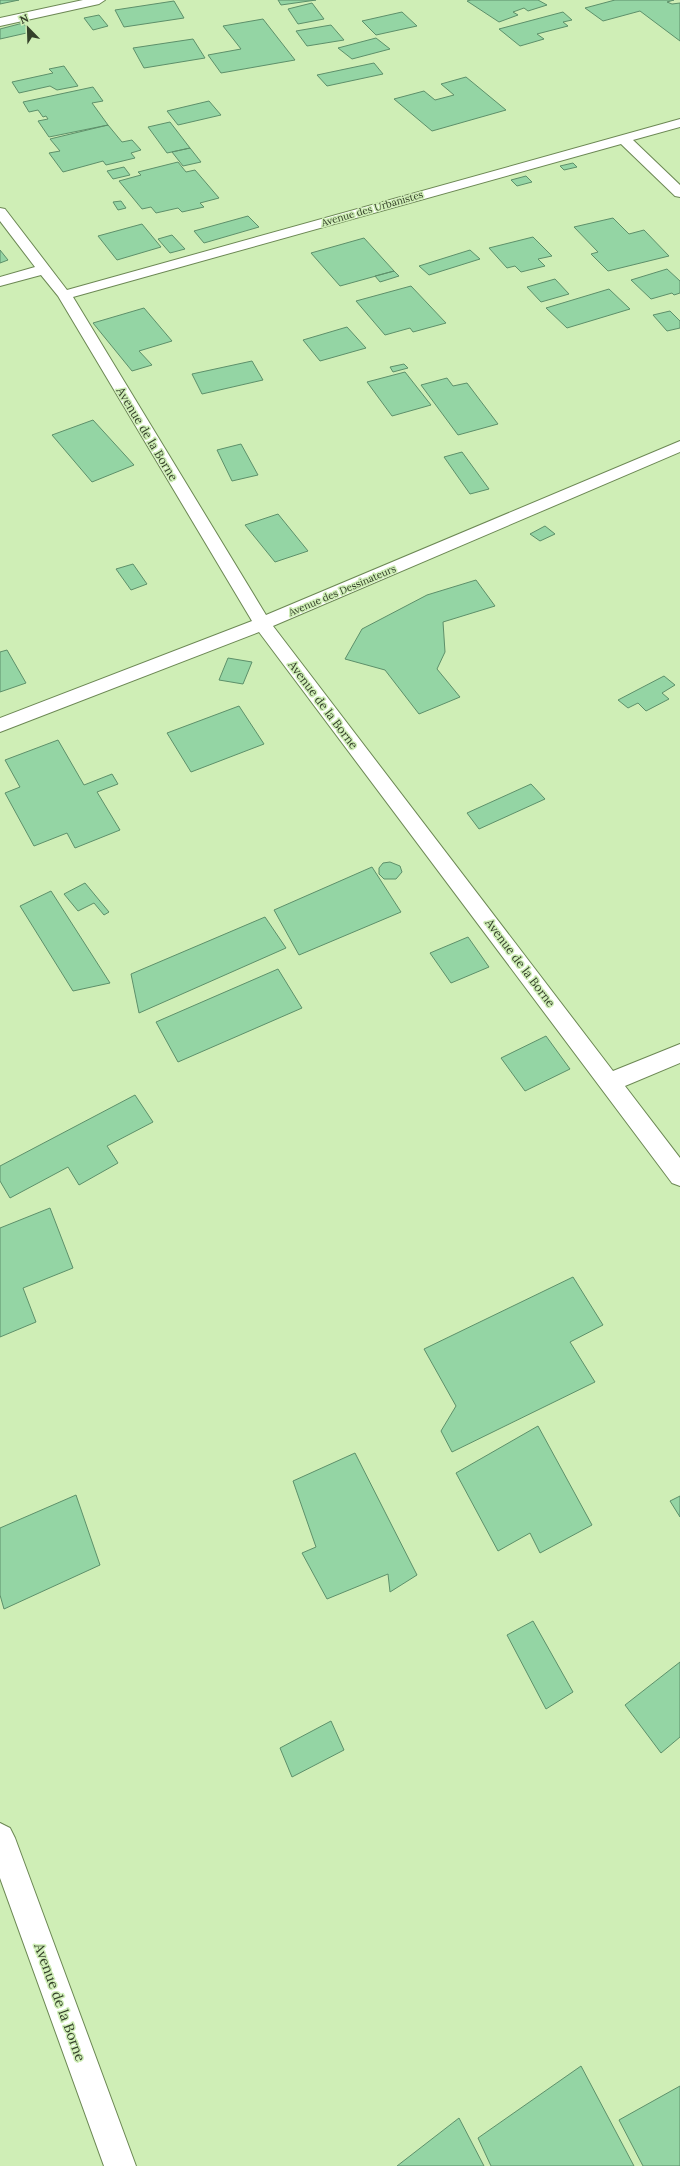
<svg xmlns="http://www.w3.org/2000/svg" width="680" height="2166" viewBox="0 0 680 2166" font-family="Lora,serif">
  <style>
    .building { fill: #94d5a4; stroke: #5d906a }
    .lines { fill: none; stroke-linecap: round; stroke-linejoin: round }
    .minor-casing { stroke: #6c8854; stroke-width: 2 }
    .minor { fill: #fff; fill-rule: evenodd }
    .labels { text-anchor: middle; stroke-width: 3; stroke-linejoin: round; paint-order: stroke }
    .far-street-label { font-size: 10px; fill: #34402a; stroke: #cfeeb6 }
    .street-label { font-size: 12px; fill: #34402a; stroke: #cfeeb6 }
    .near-street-label { font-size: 14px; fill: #34402a; stroke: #cfeeb6 }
  </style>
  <rect width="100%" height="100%" fill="#cfeeb6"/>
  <path class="building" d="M 0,0 L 19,0 L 0,4 Z
    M 278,0 L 316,0 L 281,5 Z
    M 471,0 L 538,0 L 547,5 L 528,11 L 524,8 L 513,12 L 518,15 L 499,22 L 467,1 Z
    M 615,0 L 674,0 L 667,2 L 672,4 L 680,3 L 680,41 L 640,11 L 603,21 L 585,8 Z
    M 174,1 L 184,18 L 124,27 L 115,10 Z
    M 312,3 L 324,19 L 298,24 L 288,9 Z
    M 402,12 L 417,26 L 376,35 L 362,21 Z
    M 563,12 L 572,20 L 563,22 L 568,26 L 537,34 L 544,39 L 520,46 L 499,29 Z
    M 99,15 L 108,26 L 93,30 L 84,18 Z
    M 263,19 L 295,60 L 221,73 L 208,55 L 241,49 L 223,26 Z
    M 23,23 L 31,32 L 0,39 L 0,29 Z
    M 331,25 L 344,40 L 307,46 L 296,31 Z
    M 376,38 L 390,49 L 352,59 L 338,48 Z
    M 193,39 L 205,58 L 144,68 L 133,48 Z
    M 374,63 L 383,74 L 327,86 L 317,75 Z
    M 64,66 L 78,86 L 57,90 L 50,86 L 19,93 L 12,82 L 53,73 L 49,69 Z
    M 466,77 L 506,110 L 432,131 L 394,99 L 424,91 L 435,100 L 454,95 L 441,84 Z
    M 93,87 L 103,101 L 92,103 L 108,125 L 49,137 L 38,121 L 48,119 L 46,116 L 43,117 L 38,110 L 29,112 L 23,102 Z
    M 209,101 L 221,115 L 178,125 L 167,111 Z
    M 170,122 L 190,148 L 167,153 L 148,127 Z
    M 108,125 L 122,142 L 132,140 L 141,150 L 131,153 L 135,158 L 106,165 L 103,161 L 63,172 L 49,153 L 60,151 L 50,139 Z
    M 190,148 L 201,162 L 183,166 L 172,152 Z
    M 178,162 L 186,172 L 195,170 L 219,198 L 200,203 L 204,207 L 182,212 L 178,208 L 156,213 L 151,207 L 142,209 L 119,181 L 141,175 L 138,172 Z
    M 573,163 L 577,167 L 564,170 L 560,166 Z
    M 124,167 L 130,175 L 113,179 L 107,171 Z
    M 526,176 L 532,182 L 517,186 L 511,180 Z
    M 121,201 L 126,208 L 118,210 L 113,202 Z
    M 248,216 L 259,227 L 204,243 L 194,231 Z
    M 613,218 L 629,234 L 644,230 L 669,256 L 608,271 L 591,254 L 598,252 L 574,227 Z
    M 142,224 L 161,247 L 117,260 L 98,236 Z
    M 172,235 L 185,249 L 170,253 L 158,239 Z
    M 533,237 L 552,256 L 538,259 L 545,266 L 521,272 L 515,266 L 507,268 L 489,248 Z
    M 364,238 L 394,271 L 340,286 L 311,253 Z
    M 0,250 L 8,260 L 0,263 Z
    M 470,250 L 480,259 L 429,275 L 419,266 Z
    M 667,269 L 680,281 L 680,293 L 674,295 L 672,293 L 651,299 L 631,280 Z
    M 394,271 L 399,276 L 380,282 L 375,276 Z
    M 555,279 L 569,294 L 541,302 L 527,287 Z
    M 411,286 L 446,323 L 413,332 L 410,328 L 385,335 L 356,301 Z
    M 609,289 L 630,309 L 567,328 L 546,308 Z
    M 144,308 L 172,341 L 139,351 L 152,365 L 132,371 L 93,323 Z
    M 670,311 L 680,321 L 680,328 L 667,331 L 653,315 Z
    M 347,327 L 366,348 L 320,361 L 303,340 Z
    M 252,361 L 263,380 L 202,394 L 192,374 Z
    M 404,364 L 408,368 L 393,372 L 390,367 Z
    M 405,372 L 431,405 L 392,416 L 367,382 Z
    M 447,378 L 453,386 L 467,383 L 498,424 L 458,435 L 421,385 Z
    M 93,420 L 134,465 L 92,482 L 52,435 Z
    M 241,444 L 258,475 L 232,481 L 217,450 Z
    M 462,452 L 489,489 L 470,494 L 444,457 Z
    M 278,514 L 308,551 L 275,562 L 245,525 Z
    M 545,526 L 555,534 L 540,541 L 530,534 Z
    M 133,564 L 147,584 L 131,590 L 116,569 Z
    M 476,580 L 495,606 L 443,622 L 445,652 L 437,669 L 460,697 L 419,714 L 385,670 L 345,659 L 362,629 L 427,595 Z
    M 7,650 L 26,683 L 0,692 L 0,652 Z
    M 228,658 L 252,662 L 243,684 L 219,680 Z
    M 664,676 L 675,685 L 662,693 L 669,699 L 646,711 L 638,703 L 628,708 L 618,700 Z
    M 239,706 L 264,744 L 191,772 L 167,733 Z
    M 58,740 L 84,785 L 112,774 L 118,784 L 97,792 L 120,830 L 75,848 L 67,833 L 34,846 L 5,793 L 20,787 L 5,760 Z
    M 531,784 L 545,799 L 479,829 L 467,813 Z
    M 390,862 L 400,866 L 402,872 L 396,879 L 384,879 L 379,874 L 379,868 L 383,863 Z
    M 372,867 L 401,912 L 299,955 L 274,910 Z
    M 85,883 L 109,912 L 104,915 L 94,903 L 78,911 L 64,894 Z
    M 51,891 L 110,983 L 73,991 L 20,906 Z
    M 265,917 L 286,948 L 139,1013 L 131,974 Z
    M 468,937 L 489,967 L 451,983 L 430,953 Z
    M 278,969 L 302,1008 L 178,1062 L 156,1022 Z
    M 546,1036 L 570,1069 L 525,1091 L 501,1058 Z
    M 135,1095 L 153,1122 L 107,1146 L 118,1163 L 79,1185 L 68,1167 L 10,1198 L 0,1181 L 0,1166 Z
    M 50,1208 L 73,1268 L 23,1288 L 36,1322 L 0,1337 L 0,1228 Z
    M 573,1277 L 603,1325 L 570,1342 L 595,1382 L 452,1452 L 441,1431 L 456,1406 L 424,1349 Z
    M 538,1426 L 592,1525 L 540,1553 L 530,1533 L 498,1551 L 456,1473 Z
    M 355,1453 L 417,1575 L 390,1592 L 388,1574 L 327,1599 L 302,1553 L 316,1547 L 293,1481 Z
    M 76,1495 L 100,1565 L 4,1609 L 0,1595 L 0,1528 Z
    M 680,1496 L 680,1517 L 670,1501 Z
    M 533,1621 L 573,1692 L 546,1709 L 507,1635 Z
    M 680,1662 L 680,1737 L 661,1753 L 625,1705 Z
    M 331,1721 L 344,1750 L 292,1777 L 280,1748 Z
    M 581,2066 L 634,2166 L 491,2166 L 478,2138 Z
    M 680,2086 L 680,2166 L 643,2166 L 619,2120 Z
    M 459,2118 L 484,2166 L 397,2166 Z"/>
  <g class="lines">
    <defs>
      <path id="minor" d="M 83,0 L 105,0 L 99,4 L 0,26 L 0,18 Z
        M 680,119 L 680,127 L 633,140 L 680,185 L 680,197 L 675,196 L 621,144 L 73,297 L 266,615 L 680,441 L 680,452 L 273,626 L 613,1071 L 680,1044 L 680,1063 L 625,1086 L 680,1158 L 680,1186 L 672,1183 L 259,632 L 0,732 L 0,718 L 252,621 L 58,296 L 41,275 L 0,286 L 0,277 L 35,267 L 0,221 L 0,208 L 5,209 L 67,290 Z
        M 0,1823 L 10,1828 L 15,1838 L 136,2166 L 104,2166 L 0,1878 Z"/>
    </defs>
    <use href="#minor" class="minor-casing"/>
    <use href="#minor" class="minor"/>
  </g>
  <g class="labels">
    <g class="far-street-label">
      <text transform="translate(372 208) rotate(-16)" y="4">Avenue des Urbanistes</text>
      <text transform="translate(342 590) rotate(-23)" y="4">Avenue des Dessinateurs</text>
    </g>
    <g class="street-label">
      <text transform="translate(147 434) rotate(59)" y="4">Avenue de la Borne</text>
      <text transform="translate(323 705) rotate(53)" y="4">Avenue de la Borne</text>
      <text transform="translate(520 963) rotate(53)" y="4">Avenue de la Borne</text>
    </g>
    <g class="near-street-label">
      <text transform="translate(60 2002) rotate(70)" y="5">Avenue de la Borne</text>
    </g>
  </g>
  <g transform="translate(28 28) rotate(337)" stroke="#cfeeb6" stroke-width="3" paint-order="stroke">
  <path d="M0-3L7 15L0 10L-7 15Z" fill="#34402a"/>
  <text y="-6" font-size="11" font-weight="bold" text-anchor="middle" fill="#34402a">N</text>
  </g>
</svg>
